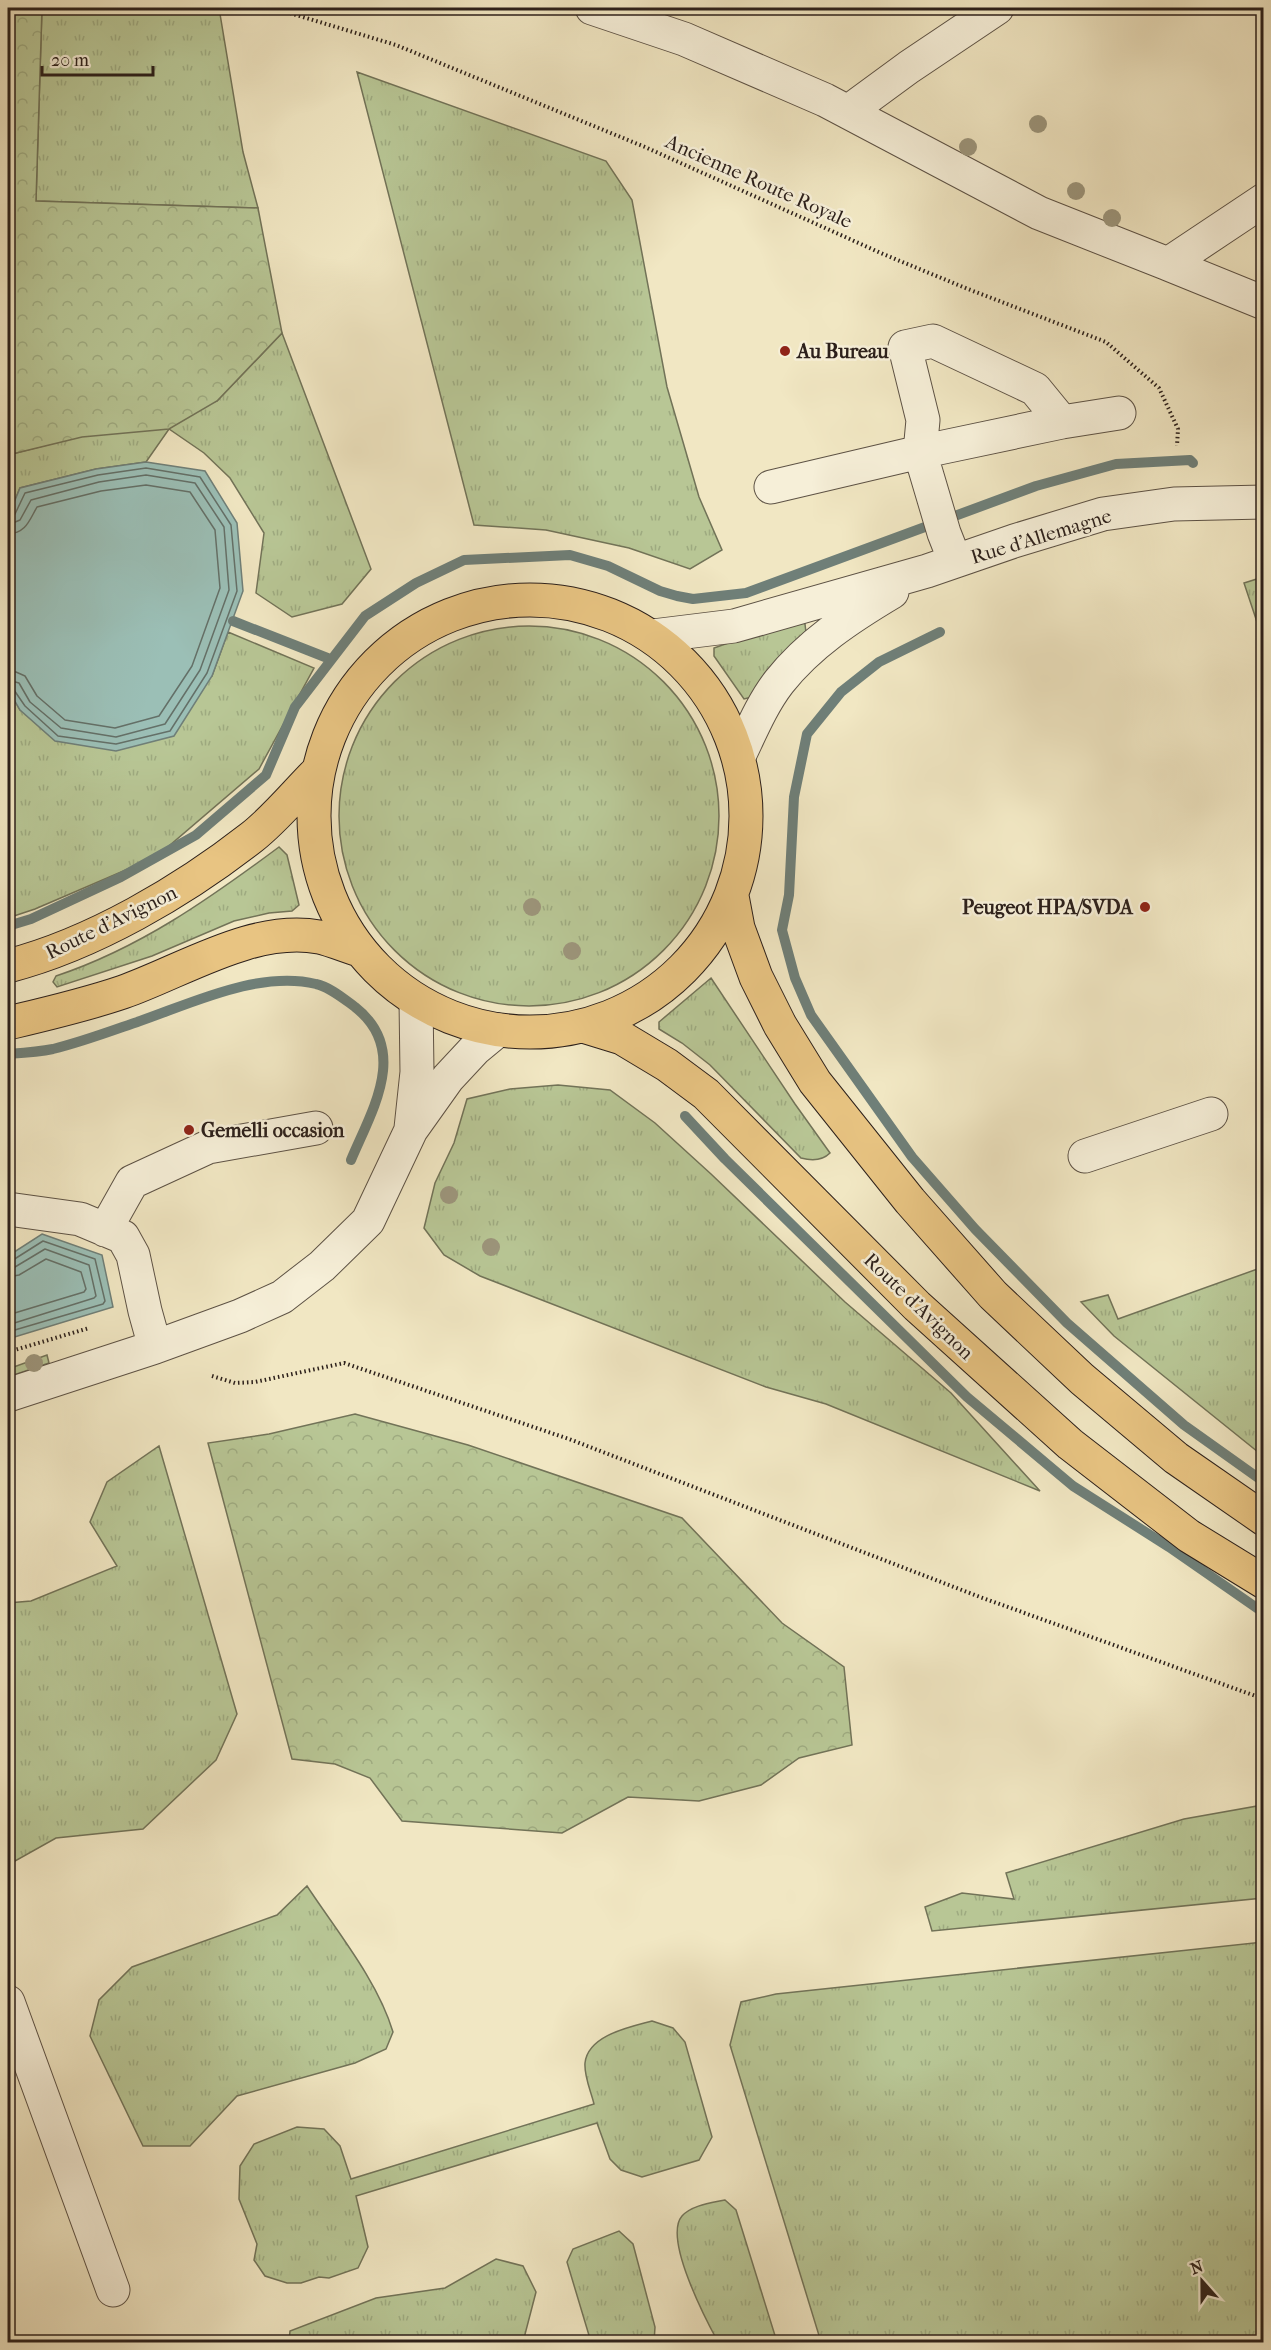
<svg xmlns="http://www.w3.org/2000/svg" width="1271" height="2350" viewBox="0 0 1271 2350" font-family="'IM FELL French Canon',serif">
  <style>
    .grass { fill: url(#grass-tufts); stroke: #727358; stroke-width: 1.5 }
    .forest { fill: url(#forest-crowns); stroke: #727358; stroke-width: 1.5 }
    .garden { fill: #b8c695; stroke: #727358; stroke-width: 1.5 }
    .water { fill: #9bbfb6; stroke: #6f7f78; stroke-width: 1.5 }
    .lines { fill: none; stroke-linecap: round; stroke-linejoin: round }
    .shore { stroke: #647068; stroke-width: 1.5 }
    .stream { stroke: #6f7f78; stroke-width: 10 }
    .minor-casing { stroke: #5d5245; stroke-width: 35 }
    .major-casing { stroke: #2c201b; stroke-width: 35 }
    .path { stroke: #2c201b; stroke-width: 4; stroke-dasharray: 1.5 3; stroke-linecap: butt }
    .minor { stroke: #f6efd8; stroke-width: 33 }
    .major { stroke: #e8c482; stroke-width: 33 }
    .tree { fill: #9c957b }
    .poi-dot { fill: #8f2418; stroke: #f6efd8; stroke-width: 2 }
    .labels { text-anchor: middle; stroke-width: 5; stroke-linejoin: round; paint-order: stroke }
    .street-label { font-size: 20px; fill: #2c201b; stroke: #f6efd8 }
    .poi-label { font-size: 20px; font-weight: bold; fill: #2c201b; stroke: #f6efd8; text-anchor: start }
  </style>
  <defs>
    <pattern id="grass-tufts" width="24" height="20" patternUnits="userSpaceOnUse" patternTransform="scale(1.5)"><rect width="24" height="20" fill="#b8c695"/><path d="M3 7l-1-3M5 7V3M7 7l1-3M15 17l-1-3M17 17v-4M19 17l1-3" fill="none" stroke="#9eaa80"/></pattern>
    <pattern id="forest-crowns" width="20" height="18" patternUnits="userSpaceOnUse" patternTransform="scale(1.5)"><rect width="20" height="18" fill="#b8c695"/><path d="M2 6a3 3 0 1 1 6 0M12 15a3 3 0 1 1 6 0" fill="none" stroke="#9eaa80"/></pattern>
  </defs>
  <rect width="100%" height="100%" fill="#f1e7c3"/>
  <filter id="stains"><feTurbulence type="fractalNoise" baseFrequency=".00333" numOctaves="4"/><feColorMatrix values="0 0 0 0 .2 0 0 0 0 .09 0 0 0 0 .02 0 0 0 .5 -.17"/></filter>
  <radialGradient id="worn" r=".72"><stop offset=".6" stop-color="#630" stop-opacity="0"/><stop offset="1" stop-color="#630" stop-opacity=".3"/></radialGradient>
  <path class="grass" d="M 42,8 L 219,8 L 243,152 L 258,208 L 36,201 Z
    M 357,72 L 606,161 L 632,200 L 667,387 L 699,497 L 722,550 L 690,569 L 629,548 L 546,530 L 474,525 Z
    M 282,333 L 371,569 L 342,604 L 292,617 L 256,593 L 264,533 L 230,478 L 204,453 L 169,429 L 146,462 L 96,469 L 20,488 L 8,517 L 8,455 L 217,401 Z
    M 1260,578 L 1263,586 L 1263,640 L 1244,583 Z
    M 797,619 L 805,624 L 806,633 L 752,697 L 744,699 L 714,656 L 714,648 Z
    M339 816a190 190 0 1 1 380 0a190 190 0 1 1-380 0Z
    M 228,632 L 314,668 L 259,769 L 156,857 L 35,909 L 8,918 L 8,689 L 20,710 L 212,676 Z
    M 279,847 L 287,855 L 299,905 L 292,911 L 269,913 L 234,921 L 152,956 L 57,987 L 53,982 L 56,976 C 140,948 209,899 279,847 Z
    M 711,978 L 795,1104 L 830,1153 C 822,1161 812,1161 801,1158 L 710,1065 L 682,1043 L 659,1029 L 659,1022 Z
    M 558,1085 L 610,1090 L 655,1123 L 711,1174 L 845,1302 L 951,1393 L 1040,1491 L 826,1404 L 766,1387 L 480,1276 L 444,1255 L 424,1228 L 435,1183 L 454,1143 L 467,1099 L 510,1089 Z
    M 1263,1267 L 1264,1267 L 1263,1456 L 1114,1336 L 1081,1302 L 1108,1295 L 1118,1319 Z
    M 159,1446 L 237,1714 L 216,1760 L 143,1829 L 56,1838 L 8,1865 L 8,1603 L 31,1601 L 117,1566 L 90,1522 L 107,1482 Z
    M 1263,1805 L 1263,1898 L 932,1931 L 925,1907 L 962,1893 L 1014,1899 L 1006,1873 L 1184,1819 Z
    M 307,1886 C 336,1930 378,1981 393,2032 L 386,2049 L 355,2063 L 237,2096 L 190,2146 L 143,2146 L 90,2036 L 99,2000 L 132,1967 L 277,1915 Z
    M 1263,1942 L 1263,2342 L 821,2342 L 730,2045 L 741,2002 L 776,1994 Z
    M 652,2021 L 673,2028 L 685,2042 L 712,2137 L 699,2160 L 642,2177 L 621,2170 L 610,2159 L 597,2123 L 356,2196 L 368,2247 L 358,2268 L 329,2278 L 319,2277 L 301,2283 L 287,2283 L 265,2276 L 254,2260 L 257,2244 L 239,2199 L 240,2166 L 254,2144 L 297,2127 L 324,2129 L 340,2146 L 351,2179 L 594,2104 C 591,2091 584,2077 585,2063 C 588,2035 630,2027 652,2021 Z
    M 725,2200 L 736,2210 L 777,2342 L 718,2342 C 706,2320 663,2238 682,2216 C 692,2205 711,2203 725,2200 Z
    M 619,2231 L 633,2244 L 655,2327 L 654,2342 L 591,2342 L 567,2262 L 573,2249 Z
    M 496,2259 L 523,2266 L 536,2292 L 523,2342 L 289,2342 L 290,2331 L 376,2298 L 445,2288 Z"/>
  <path class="forest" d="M 8,8 L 42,8 L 36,201 L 258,208 L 282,333 L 217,401 L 169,429 L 82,437 L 8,455 Z
    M 355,1414 L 468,1445 L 682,1518 L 782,1623 L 844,1667 L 852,1745 L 799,1758 L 761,1785 L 699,1801 L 628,1797 L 562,1833 L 402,1821 L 370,1778 L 335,1764 L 292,1759 L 208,1443 L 269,1434 Z"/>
  <path class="garden" d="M 47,1355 L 49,1363 L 8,1377 L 8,1369 Z"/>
  <path class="water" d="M 146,462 L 205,471 L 237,523 L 243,591 L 212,676 L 174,736 L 116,751 L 55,741 L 20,710 L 8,689 L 8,517 L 20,488 L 96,469 Z
    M 42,1234 L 102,1255 L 113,1307 L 8,1339 L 8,1256 Z"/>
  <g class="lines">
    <path class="shore" d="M 8,517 L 15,514 L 25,493 L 98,475 L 146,468 L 200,477 L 231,525 L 237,591 L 207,673 L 170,731 L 116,744 L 58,736 L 25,706 L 14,690 L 8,687
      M 8,525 L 20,520 L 31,500 L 99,482 L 146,475 L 195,483 L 224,527 L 229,590 L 200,670 L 165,724 L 116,737 L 61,728 L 30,702 L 19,683 L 8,680
      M 8,534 C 26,533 29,521 37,507 L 101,491 L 146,485 L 190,492 L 215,530 L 220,588 L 192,666 L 159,716 L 115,728 L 65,720 L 37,696 L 25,676 L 16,672 L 8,671
      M 8,1261 L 13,1260 L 43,1241 L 95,1259 L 105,1301 L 103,1304 L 8,1332
      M 8,1268 L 15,1267 L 45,1249 L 89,1265 L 96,1296 L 94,1298 L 8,1325
      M 8,1277 L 19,1275 L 46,1259 L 81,1272 L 86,1289 L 84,1292 L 8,1315"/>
    <path class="stream" d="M 233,621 L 330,659
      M 940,632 L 879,662 L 841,692 L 807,734 L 794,797 L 789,895 L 782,930 L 795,978 L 811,1015 L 912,1157 L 975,1229 L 1067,1323 L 1184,1425 L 1264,1482
      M 8,926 L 31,919 L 121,877 L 196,835 L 266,775 L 295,707 L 365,616 L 416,583 L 464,560 L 570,555 L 608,566 L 660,591 L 677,596 L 693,599 L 746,593 L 1036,486 L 1116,464 L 1190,460 L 1193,463
      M 8,1054 C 22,1053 38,1052 53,1049 C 82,1042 111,1031 140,1021 C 192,1003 260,970 316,984 C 330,987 344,999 355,1007 C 410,1050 372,1110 351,1160
      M 685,1116 L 725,1159 L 967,1397 L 1073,1486 L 1169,1547 L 1264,1613"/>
    <defs>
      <path id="minor" d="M 592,8 L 684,39 L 825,100 L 1039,213 L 1168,264 L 1264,200
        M 849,111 L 909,67 L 997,8
        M 1168,264 L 1264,303
        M 771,487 L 920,452 L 1062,422
        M 955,561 L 944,533 L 920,452 L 923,420 L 905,347 L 933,341 L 1035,389 L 1062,422 L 1119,413
        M 653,636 L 734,626 L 927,571 L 1014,541 L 1103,514 L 1174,504 L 1264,502
        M 739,756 C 751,731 762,704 779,682 C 809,644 850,617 892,592
        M 411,1128 L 417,1072 L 416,1001
        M 1085,1156 L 1211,1114
        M 8,1209 L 80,1219 L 123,1237 L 133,1255 L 145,1311 L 155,1347
        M 105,1230 L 132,1182 L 208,1147 L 316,1128
        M 8,1395 L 155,1347 L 240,1316 L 282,1297 L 322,1266 L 368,1221 L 411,1130 L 448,1078 L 475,1049 L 498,1030
        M 8,2002 L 113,2290"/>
      <path id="major" d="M314 816a216 216 0 1 1 432 0a216 216 0 1 1-432 0Z
        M 732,896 L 738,928 L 756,977 L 780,1025 L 815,1082 L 910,1201 L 993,1295 L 1082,1379 L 1176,1458 L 1264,1519
        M 8,966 C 93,944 183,891 252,837 C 275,819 296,793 317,772
        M 8,1023 C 46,1014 85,1005 123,992 C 183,971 253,925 319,937 C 332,940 346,946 359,950
        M 583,1026 L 622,1038 L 667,1065 L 706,1094 L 917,1306 L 1070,1444 L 1189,1536 L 1264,1582"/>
    </defs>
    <use href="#minor" class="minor-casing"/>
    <use href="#major" class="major-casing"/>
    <path class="path" d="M 273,8 L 396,45 L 645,147 L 883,254 L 968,289 L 1106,342 L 1159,388 L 1178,429 L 1177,446
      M 8,1352 L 89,1328
      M 212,1376 L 235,1383 L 255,1382 L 344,1363 L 569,1439 L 980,1597 L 1264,1699"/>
    <use href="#minor" class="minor"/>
    <use href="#major" class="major"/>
  </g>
  <g class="tree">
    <circle cx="1038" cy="124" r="9"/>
    <circle cx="968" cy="147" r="9"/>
    <circle cx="1076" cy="191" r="9"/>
    <circle cx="1112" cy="218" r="9"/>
    <circle cx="532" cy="907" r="9"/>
    <circle cx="572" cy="951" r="9"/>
    <circle cx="449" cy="1195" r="9"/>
    <circle cx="491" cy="1247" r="9"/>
    <circle cx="34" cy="1363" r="9"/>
  </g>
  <g class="poi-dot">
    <circle cx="785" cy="351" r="6"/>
    <circle cx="1145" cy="907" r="6"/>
    <circle cx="189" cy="1130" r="6"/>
  </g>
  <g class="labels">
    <g class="street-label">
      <text transform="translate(759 181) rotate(24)" y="7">Ancienne Route Royale</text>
      <text transform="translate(1041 536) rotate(-17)" y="7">Rue d'Allemagne</text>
      <text transform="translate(111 922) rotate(-26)" y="7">Route d'Avignon</text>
      <text transform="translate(919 1306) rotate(44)" y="7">Route d'Avignon</text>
    </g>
    <g class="poi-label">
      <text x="797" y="358">Au Bureau</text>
      <text x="1133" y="914" text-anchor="end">Peugeot HPA/SVDA</text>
      <text x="201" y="1137">Gemelli occasion</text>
    </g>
  </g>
  <rect width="1271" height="2350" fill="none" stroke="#f1e7c3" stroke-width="30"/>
  <rect x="9" y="9" width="1253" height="2332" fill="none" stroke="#2c201b" stroke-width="3"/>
  <rect x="15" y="15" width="1241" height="2320" fill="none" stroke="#2c201b" stroke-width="1.5"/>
  <g transform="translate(1202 2281) rotate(339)" stroke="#f6efd8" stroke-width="4.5" paint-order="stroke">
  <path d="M0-4.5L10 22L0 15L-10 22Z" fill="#2c201b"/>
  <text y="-9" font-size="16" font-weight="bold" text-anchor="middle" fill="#2c201b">N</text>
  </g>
  <path d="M42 66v9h111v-9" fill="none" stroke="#2c201b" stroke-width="3"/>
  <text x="51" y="66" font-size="18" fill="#2c201b" stroke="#f6efd8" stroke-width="4.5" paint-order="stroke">20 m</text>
  <rect width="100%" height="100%" filter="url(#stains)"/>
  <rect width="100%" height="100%" fill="url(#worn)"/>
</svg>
